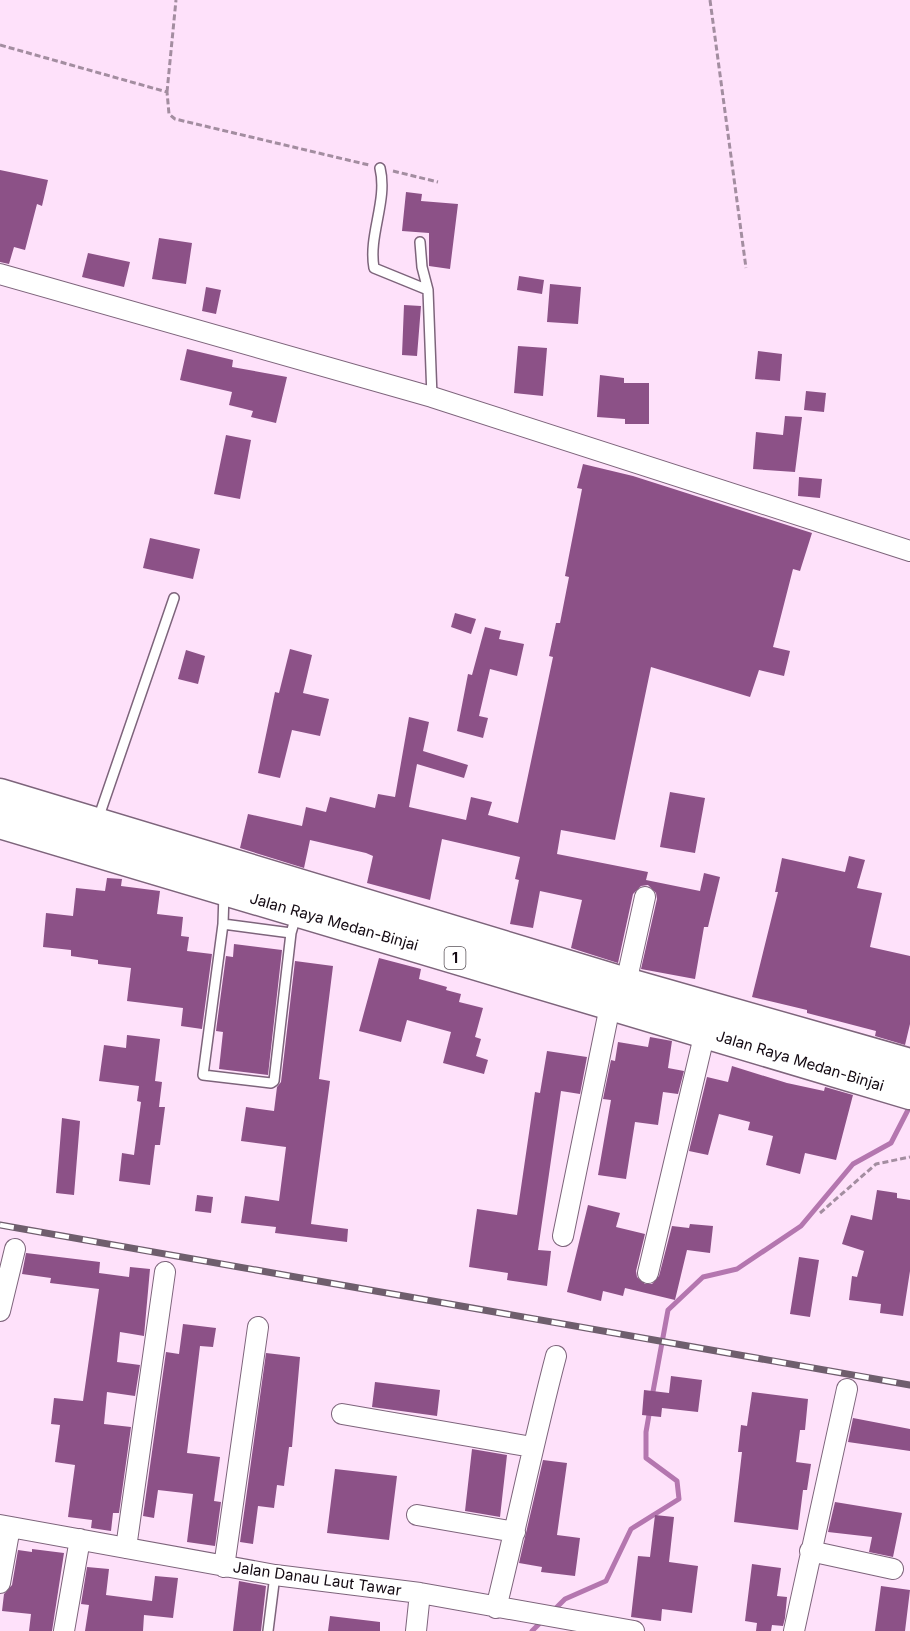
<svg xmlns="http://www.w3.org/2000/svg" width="910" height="1631" viewBox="0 0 910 1631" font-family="Inter,sans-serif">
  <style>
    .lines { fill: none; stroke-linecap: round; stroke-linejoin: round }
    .stream { stroke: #b476af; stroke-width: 5 }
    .building { fill: #8c5187 }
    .lane-casing { stroke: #7d647b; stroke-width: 12 }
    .street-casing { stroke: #7d647b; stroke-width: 22 }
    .primary-casing { stroke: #7d647b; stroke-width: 33 }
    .path { stroke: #a38da0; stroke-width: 3; stroke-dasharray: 6 3; stroke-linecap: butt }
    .lane { stroke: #fff; stroke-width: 9 }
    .street { stroke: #fff; stroke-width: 20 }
    .primary { stroke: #fff; stroke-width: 30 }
    .rail-casing { stroke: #6f5e6d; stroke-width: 7 }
    .rail { stroke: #fff; stroke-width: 4.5; stroke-dasharray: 14; stroke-linecap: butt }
    .labels { text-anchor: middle; stroke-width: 4.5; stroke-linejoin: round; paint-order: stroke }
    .shield { fill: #fff; stroke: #5a5359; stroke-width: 1.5 }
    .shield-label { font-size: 14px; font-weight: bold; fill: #130912 }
    .street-label { font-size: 15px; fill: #130912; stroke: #fff }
  </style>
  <rect width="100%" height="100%" fill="#fee1fa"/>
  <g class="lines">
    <path class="stream" d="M 652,1397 L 668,1310 L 703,1277 L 737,1269 L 801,1226 L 853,1164 L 891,1143 L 909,1108
      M 553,1611 L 565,1599 L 606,1581 L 631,1529 L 679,1499 L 677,1481 L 646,1458 L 646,1432 L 650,1409
      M 532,1631 L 544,1619"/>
  </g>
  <path class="building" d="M 0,170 L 48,180 L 42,206 L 37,204 L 25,250 L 14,247 L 9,264 L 0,262 Z
    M 406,192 L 422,194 L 421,201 L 458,204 L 450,269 L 429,266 L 429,233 L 402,231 Z
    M 159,238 L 192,243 L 186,284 L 152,279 Z
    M 88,253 L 130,262 L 124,287 L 82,277 Z
    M 519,276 L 544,280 L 542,294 L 517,290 Z
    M 550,284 L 581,287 L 578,324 L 547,322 Z
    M 206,287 L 221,290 L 216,314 L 202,311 Z
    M 404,305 L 421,306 L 417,356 L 402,355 Z
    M 518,346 L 547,348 L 543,396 L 514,393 Z
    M 187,349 L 233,360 L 232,367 L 287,377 L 276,423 L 251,417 L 253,411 L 229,405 L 232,392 L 180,380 Z
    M 758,351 L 782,354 L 780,381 L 755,379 Z
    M 600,375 L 624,378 L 624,383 L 649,383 L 649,424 L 625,424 L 625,419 L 597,417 Z
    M 806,391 L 826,393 L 824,412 L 804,410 Z
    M 785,416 L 802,417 L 795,472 L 753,469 L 756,432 L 783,435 Z
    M 226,435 L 251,440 L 240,499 L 214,494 Z
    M 583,464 L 633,476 L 812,533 L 800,571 L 793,569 L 773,647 L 790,651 L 784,676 L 759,670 L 750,697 L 651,667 L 615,840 L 561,830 L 557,854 L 648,872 L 646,880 L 700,891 L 704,873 L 720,877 L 708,927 L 704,927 L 695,979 L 641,969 L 657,899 L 656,893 L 648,885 L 641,886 L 633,894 L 618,963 L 571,948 L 582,900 L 540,891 L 533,928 L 510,924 L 519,880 L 515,879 L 520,857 L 442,839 L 430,900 L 367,883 L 373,856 L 366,853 L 310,840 L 304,868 L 240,848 L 248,814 L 302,826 L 306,807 L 326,812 L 330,797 L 375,808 L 378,794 L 395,797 L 409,717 L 429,722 L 423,751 L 468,765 L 464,778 L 417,764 L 409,807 L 466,820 L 471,797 L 492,802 L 488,815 L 518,823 L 553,657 L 549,656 L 556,623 L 560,623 L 569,577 L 565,576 L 582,489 L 577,488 Z
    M 799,477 L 822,479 L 820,498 L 798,496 Z
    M 150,538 L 200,549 L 193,579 L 143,568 Z
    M 455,613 L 476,619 L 471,634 L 451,627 Z
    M 485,627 L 501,631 L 499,639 L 524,644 L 517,676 L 490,669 L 479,716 L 488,718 L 483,738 L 457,731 L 468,674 L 472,675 Z
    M 290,649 L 312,655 L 303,693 L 329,699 L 320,736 L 292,730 L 280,778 L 258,773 L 275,692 L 279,693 Z
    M 186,650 L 205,656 L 198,684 L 178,679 Z
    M 670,792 L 705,798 L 695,853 L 660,847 Z
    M 849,856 L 865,860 L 857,888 L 882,893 L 870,947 L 910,956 L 910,1024 L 905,1045 L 875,1036 L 876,1031 L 807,1013 L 807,1010 L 752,997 L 778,892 L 775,892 L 782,858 L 845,872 Z
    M 107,878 L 122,879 L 121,886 L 160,891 L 157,914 L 183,917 L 181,936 L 189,937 L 187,951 L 212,954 L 202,1029 L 181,1026 L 183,1008 L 127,1001 L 131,968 L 98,964 L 98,960 L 71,956 L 71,950 L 43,947 L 46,913 L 73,916 L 76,888 L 105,891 Z
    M 234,944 L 282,950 L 268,1075 L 219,1069 L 223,1032 L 216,1031 L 226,956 L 233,957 Z
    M 379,958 L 421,969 L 419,979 L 447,987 L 446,990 L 461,994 L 459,1002 L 483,1008 L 475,1037 L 481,1039 L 476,1056 L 488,1060 L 484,1074 L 443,1063 L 451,1032 L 407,1020 L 401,1042 L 359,1031 Z
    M 295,961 L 333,966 L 319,1079 L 330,1081 L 311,1224 L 348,1229 L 347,1242 L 275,1233 L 276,1227 L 241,1223 L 245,1196 L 279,1201 L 286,1147 L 241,1141 L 246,1107 L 274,1111 L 277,1087 L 281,1082 Z
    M 127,1035 L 160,1039 L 155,1081 L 162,1082 L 159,1107 L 165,1107 L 160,1145 L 155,1145 L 150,1185 L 119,1181 L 122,1153 L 134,1155 L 141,1102 L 137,1101 L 139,1086 L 99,1081 L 104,1045 L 126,1048 Z
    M 650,1037 L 672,1041 L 668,1068 L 684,1071 L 678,1094 L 663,1092 L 658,1125 L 635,1122 L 626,1179 L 598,1175 L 611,1100 L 603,1099 L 611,1060 L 615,1061 L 618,1042 L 648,1047 Z
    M 547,1051 L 587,1057 L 580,1094 L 561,1091 L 538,1250 L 551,1251 L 547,1286 L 507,1280 L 508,1273 L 469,1267 L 477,1209 L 517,1215 L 535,1092 L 540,1093 Z
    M 732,1066 L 787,1083 L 824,1091 L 825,1087 L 853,1095 L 836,1160 L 805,1153 L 800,1174 L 766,1165 L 773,1136 L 748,1130 L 750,1122 L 719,1114 L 708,1155 L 689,1151 L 707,1077 L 728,1082 Z
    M 62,1118 L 80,1121 L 74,1195 L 56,1193 Z
    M 877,1190 L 897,1193 L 897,1198 L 910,1200 L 910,1271 L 903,1316 L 880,1313 L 881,1304 L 849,1300 L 852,1276 L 857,1277 L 864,1251 L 842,1244 L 851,1215 L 872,1220 Z
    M 197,1195 L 213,1197 L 211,1213 L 195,1211 Z
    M 588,1205 L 620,1213 L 616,1227 L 645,1234 L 636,1271 L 637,1277 L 645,1284 L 652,1284 L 659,1276 L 672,1226 L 689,1228 L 690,1224 L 713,1226 L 710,1253 L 687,1250 L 675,1300 L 625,1288 L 623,1296 L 603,1291 L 601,1301 L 567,1292 Z
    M 26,1253 L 100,1262 L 99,1273 L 129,1277 L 130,1267 L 150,1269 L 144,1336 L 120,1332 L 117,1362 L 140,1365 L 135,1396 L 107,1392 L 104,1424 L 131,1427 L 119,1513 L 113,1513 L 111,1531 L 91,1528 L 92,1520 L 68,1517 L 75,1465 L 55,1462 L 60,1425 L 51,1424 L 54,1398 L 83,1401 L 99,1289 L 50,1283 L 51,1278 L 22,1274 Z
    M 799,1257 L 819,1260 L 810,1317 L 790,1314 Z
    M 183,1324 L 216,1328 L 213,1347 L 200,1346 L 187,1453 L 220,1457 L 214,1501 L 221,1502 L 215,1546 L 187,1542 L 193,1494 L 158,1490 L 154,1518 L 143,1516 L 166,1352 L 179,1354 Z
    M 266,1353 L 300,1357 L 292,1447 L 289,1447 L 284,1486 L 277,1485 L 274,1508 L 258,1506 L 253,1544 L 240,1542 Z
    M 671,1376 L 702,1380 L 698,1412 L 662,1408 L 661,1417 L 642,1415 L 644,1390 L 669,1393 Z
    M 375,1382 L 440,1390 L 437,1416 L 372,1407 Z
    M 752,1392 L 808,1399 L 805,1430 L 800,1430 L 796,1462 L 811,1464 L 807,1490 L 803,1490 L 798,1530 L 734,1522 L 742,1452 L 738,1452 L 741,1425 L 747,1426 Z
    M 853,1418 L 910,1429 L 910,1451 L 848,1442 Z
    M 472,1449 L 507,1455 L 500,1517 L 465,1511 Z
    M 543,1460 L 567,1463 L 557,1535 L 580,1538 L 575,1576 L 541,1572 L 542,1567 L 519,1563 Z
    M 335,1469 L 397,1476 L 389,1540 L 327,1533 Z
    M 835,1502 L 902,1513 L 893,1557 L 869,1552 L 872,1537 L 828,1532 Z
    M 655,1515 L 674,1517 L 669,1562 L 698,1566 L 692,1613 L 662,1609 L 661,1621 L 631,1617 L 638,1556 L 650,1557 Z
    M 32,1549 L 64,1553 L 52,1631 L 29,1631 L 31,1614 L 2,1611 L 4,1594 L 12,1585 L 18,1550 L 32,1552 Z
    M 752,1564 L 781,1568 L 777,1596 L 787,1597 L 785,1618 L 783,1626 L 772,1625 L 771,1631 L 756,1631 L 757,1623 L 745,1621 Z
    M 87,1567 L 109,1569 L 106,1595 L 152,1601 L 155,1576 L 178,1578 L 173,1618 L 144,1615 L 143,1631 L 85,1631 L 89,1605 L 81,1604 Z
    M 239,1581 L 266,1586 L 261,1631 L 233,1631 Z
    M 881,1586 L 910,1590 L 905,1631 L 875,1631 Z
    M 330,1616 L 380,1622 L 380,1631 L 328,1631 Z"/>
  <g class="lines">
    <defs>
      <path id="lane" d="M 380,168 C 388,201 368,235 374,268 L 428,290
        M 420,242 L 422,267 L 428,290 L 432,397
        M 98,819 L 174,598
        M 224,893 L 223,924 L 203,1075 L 271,1083 L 274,1081 L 291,933 L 296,916
        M 223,924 L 291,933
        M 268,1631 L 275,1575"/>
      <path id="street" d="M 0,274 L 432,397 L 910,551
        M 563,1236 L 610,1006 L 626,983 L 645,897
        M 648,1273 L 705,1032
        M 0,1311 L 15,1249
        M 342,1414 L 532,1447
        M 417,1515 L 515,1532
        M 0,1525 L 275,1575 L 420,1593 L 634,1631
        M 126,1548 L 165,1272
        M 810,1551 L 893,1569
        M 224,1567 L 258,1327
        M 0,1583 L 10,1527
        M 496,1608 C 517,1524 534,1439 556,1356
        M 64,1631 L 80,1539
        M 416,1631 L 420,1593
        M 794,1631 L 847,1389"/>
      <path id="primary" d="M 0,794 L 626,983 L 910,1064
        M 0,823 L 910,1094"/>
    </defs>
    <use href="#lane" class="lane-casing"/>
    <use href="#street" class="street-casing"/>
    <use href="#primary" class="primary-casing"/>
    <path class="path" d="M 710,0 L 746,268
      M 0,45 L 167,92 L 169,114 L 175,119 L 369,165
      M 167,92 L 176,0
      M 393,171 L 438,182
      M 820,1213 L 876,1164 L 910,1157"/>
    <use href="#lane" class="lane"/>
    <use href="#street" class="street"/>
    <use href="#primary" class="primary"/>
    <defs>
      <path id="rail" d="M 0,1225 L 910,1385"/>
    </defs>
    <use href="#rail" class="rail-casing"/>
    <use href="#rail" class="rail"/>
  </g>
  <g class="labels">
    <rect class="shield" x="444.5" y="947" width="21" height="22" rx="4.5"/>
    <g class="shield-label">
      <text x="455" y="963">1</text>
    </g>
    <g class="street-label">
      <text transform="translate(334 922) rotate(16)" y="5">Jalan Raya Medan-Binjai</text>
      <text transform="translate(800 1061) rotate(17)" y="5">Jalan Raya Medan-Binjai</text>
      <text transform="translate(317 1579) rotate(8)" y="5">Jalan Danau Laut Tawar</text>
    </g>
  </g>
</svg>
